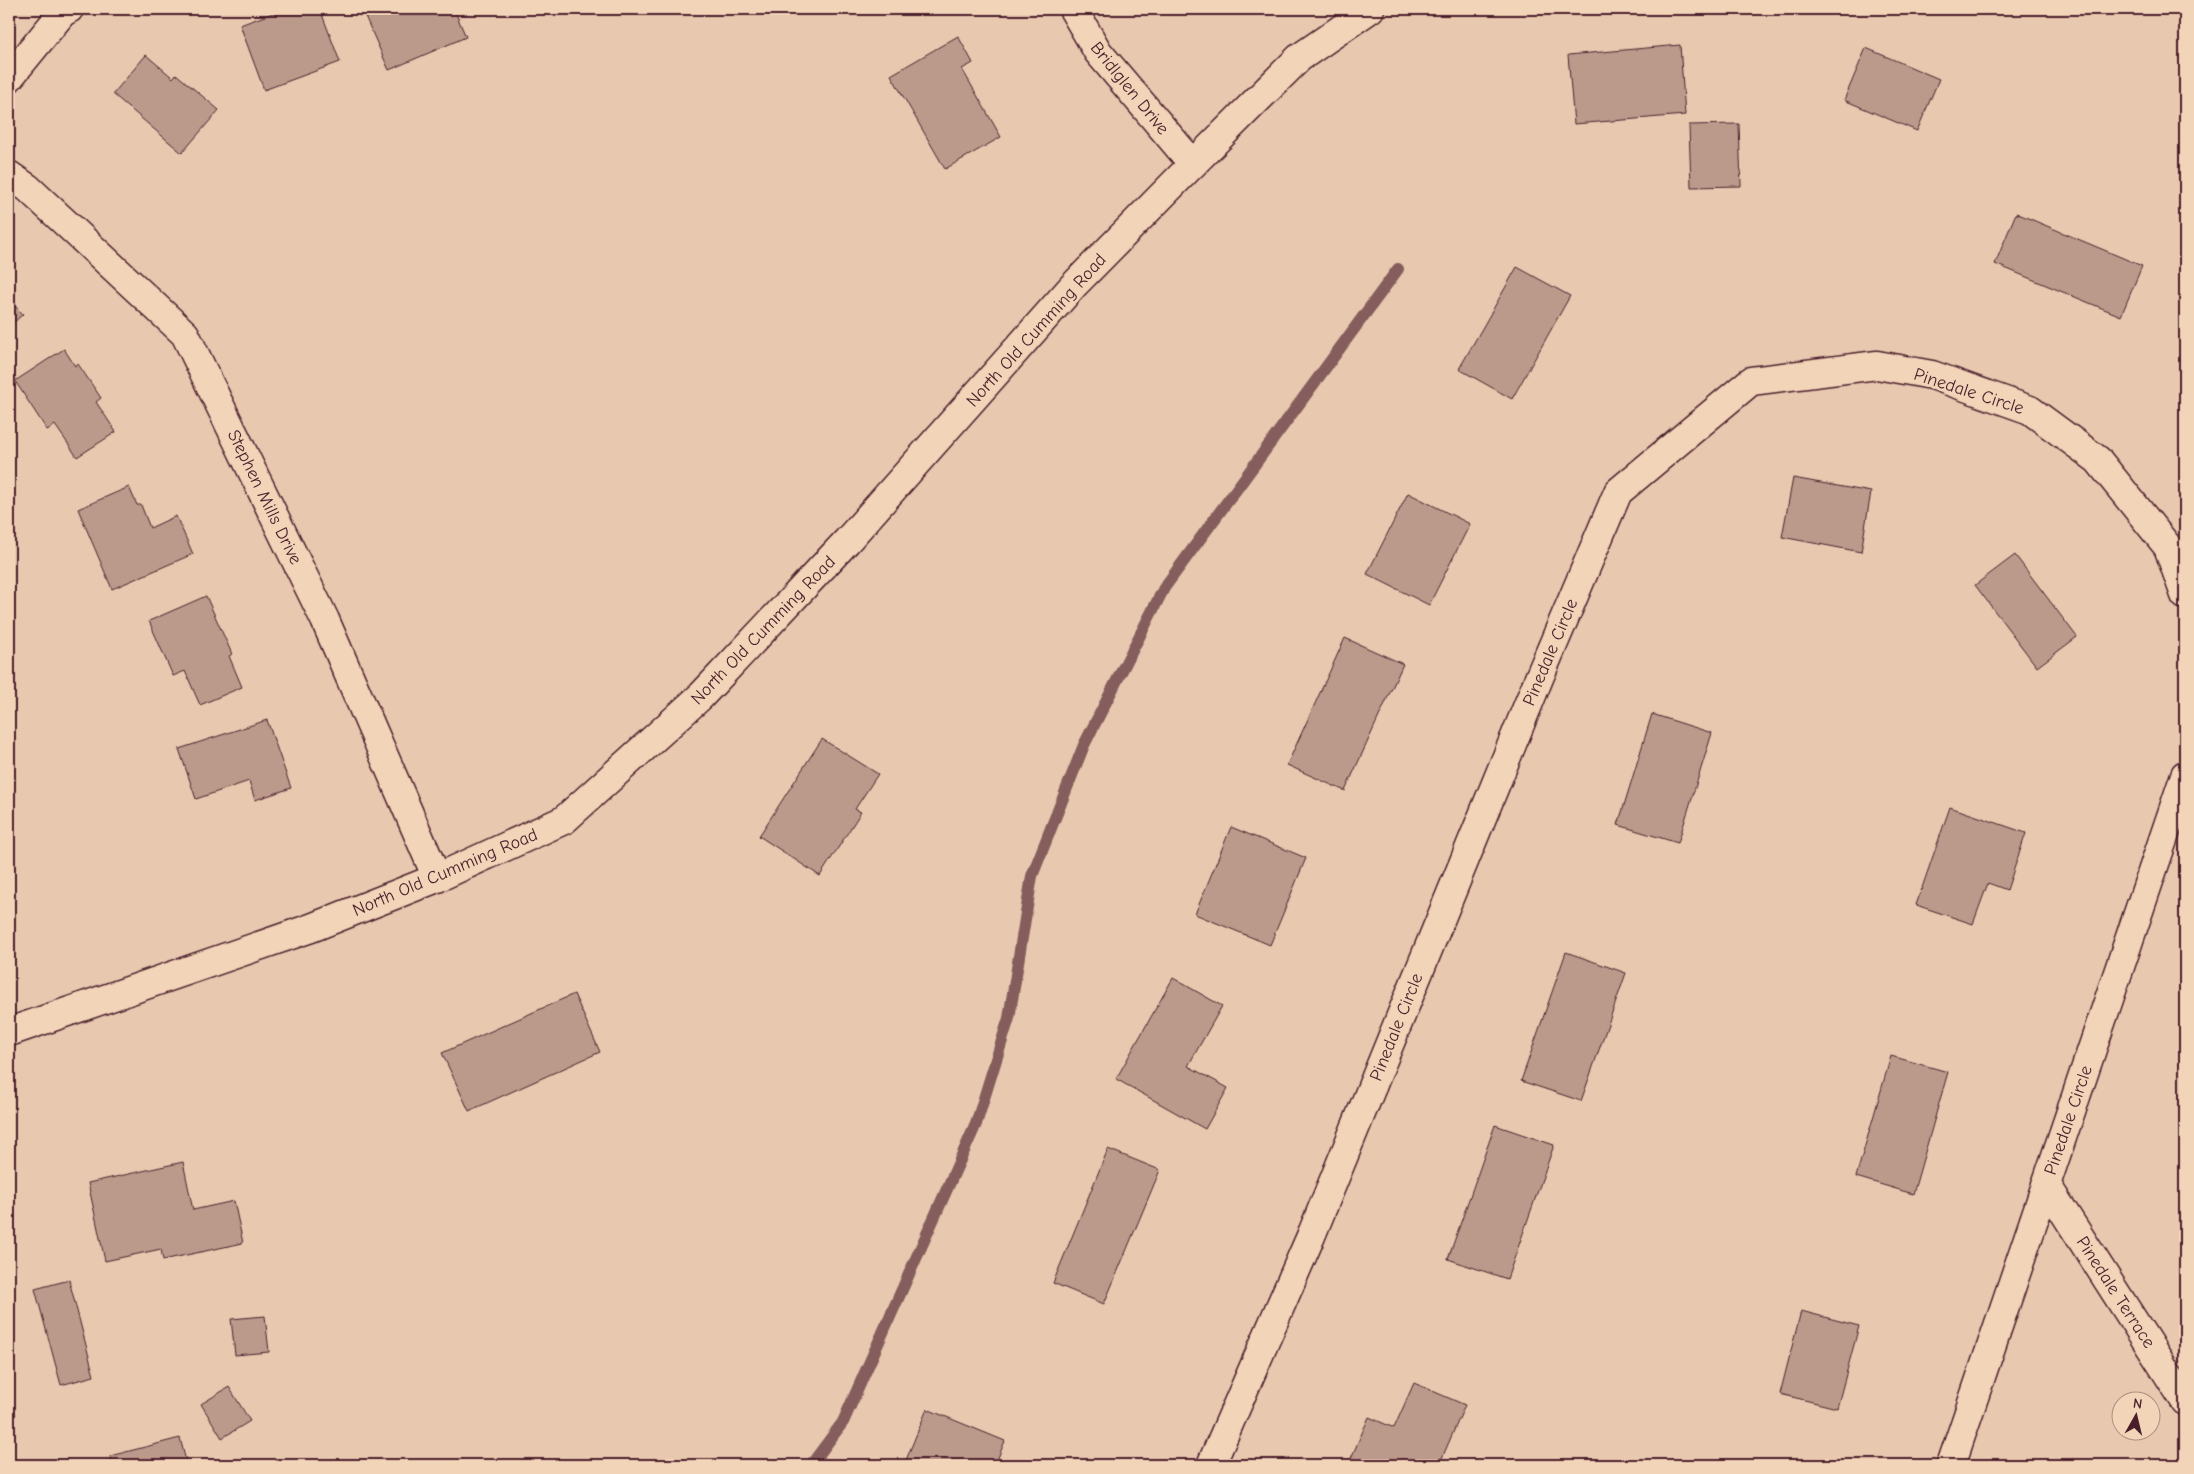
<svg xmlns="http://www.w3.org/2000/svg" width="2194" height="1474" viewBox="0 0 2194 1474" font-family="'Comic Neue',sans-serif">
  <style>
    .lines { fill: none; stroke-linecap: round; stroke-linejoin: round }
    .stream { stroke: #845d5b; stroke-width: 12 }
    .building { fill: #bc9a8b; stroke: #4a1f2b }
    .minor-casing { stroke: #4a1f2b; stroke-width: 31 }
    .tertiary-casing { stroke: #4a1f2b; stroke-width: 31 }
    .minor { stroke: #f2d4b8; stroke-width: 28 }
    .tertiary { stroke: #f2d4b8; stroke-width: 28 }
    .labels { text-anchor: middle; stroke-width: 5; stroke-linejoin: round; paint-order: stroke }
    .street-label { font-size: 18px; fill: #4a1f2b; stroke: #f2d4b8 }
  </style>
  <rect width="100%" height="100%" fill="#e8c9b0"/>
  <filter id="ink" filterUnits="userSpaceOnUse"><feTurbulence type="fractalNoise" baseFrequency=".02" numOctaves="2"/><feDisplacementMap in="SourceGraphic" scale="10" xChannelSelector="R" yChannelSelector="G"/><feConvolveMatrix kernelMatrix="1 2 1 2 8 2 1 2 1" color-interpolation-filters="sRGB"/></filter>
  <g filter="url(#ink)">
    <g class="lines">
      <path class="stream" d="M 811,1465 L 843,1422 L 976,1124 L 1009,1018 L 1032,876 L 1084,745 L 1164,588 L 1398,269"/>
    </g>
    <path class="building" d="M 284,9 L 320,9 L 340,62 L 264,90 L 240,25 Z
      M 377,9 L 454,9 L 466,37 L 389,70 L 364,14 Z
      M 958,36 L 973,63 L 962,69 L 1001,137 L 945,169 L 891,75 Z
      M 1680,45 L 1685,115 L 1574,124 L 1568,55 Z
      M 1866,48 L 1939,79 L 1917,131 L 1844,100 Z
      M 146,55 L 173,78 L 176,74 L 219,110 L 182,153 L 113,94 Z
      M 1739,124 L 1741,186 L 1691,187 L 1689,125 Z
      M 2016,213 L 2142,266 L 2121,316 L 1995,264 Z
      M 1517,267 L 1570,296 L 1512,399 L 1459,369 Z
      M 9,300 L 23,314 L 9,327 Z
      M 64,349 L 75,366 L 78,364 L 101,398 L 96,402 L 116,432 L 77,457 L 55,425 L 47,430 L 15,381 Z
      M 1793,478 L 1871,492 L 1861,552 L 1782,537 Z
      M 129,487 L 137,505 L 141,505 L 150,528 L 176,516 L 193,554 L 112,589 L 78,509 Z
      M 1408,493 L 1470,524 L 1429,605 L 1367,574 Z
      M 2015,555 L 2077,637 L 2037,667 L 1975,585 Z
      M 206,596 L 232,654 L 229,656 L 242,687 L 200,705 L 185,671 L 173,676 L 149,621 Z
      M 1345,638 L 1403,664 L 1345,791 L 1287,765 Z
      M 1652,714 L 1712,733 L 1678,843 L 1618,825 Z
      M 267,720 L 291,788 L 255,800 L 249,781 L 196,799 L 179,749 Z
      M 822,739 L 878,774 L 855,809 L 861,812 L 820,876 L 759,836 Z
      M 1950,807 L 2026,833 L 2007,890 L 1988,883 L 1973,924 L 1916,905 Z
      M 1231,827 L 1306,858 L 1270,945 L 1195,914 Z
      M 1566,952 L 1626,973 L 1581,1101 L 1521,1081 Z
      M 1173,978 L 1222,1006 L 1188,1066 L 1228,1088 L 1205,1129 L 1116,1079 Z
      M 574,994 L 600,1052 L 469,1111 L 442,1053 Z
      M 1891,1056 L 1948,1072 L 1913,1194 L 1856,1177 Z
      M 1495,1125 L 1554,1145 L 1507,1279 L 1448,1259 Z
      M 1108,1149 L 1160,1170 L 1104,1304 L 1053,1283 Z
      M 183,1162 L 193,1210 L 234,1201 L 243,1243 L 163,1260 L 161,1249 L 105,1261 L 88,1183 Z
      M 69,1280 L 94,1376 L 61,1385 L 35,1289 Z
      M 1801,1311 L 1859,1326 L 1837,1408 L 1780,1394 Z
      M 265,1316 L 269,1352 L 235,1355 L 231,1319 Z
      M 1414,1383 L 1465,1405 L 1439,1465 L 1348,1465 L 1369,1417 L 1394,1428 Z
      M 229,1387 L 250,1421 L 222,1438 L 201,1404 Z
      M 927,1409 L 1005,1441 L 995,1465 L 904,1465 Z
      M 180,1438 L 187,1465 L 112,1465 L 110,1456 Z
      M 64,1460 L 65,1465 L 40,1465 Z"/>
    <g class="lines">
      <defs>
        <path id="minor" d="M 1073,9 L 1098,52 L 1193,164
          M 9,78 L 63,12 L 69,9
          M 9,175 L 28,188 L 185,334 L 325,620 L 437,878
          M 2046,1184 L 2185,1401
          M 1211,1465 L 1311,1236 L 1539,678 L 1618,492 L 1751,381 L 1877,365 L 1932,375 L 2030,410 L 2098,460 L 2168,547 L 2185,595
          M 1951,1465 L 2185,775"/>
        <path id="tertiary" d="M 9,1032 L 311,928 L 437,878 L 564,820 L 701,696 L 847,541 L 1073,286 L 1193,164 L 1299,58 L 1370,9"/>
      </defs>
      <use href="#minor" class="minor-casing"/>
      <use href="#tertiary" class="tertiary-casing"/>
      <use href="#minor" class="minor"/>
      <use href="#tertiary" class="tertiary"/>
    </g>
  </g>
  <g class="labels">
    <g class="street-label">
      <text transform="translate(1130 88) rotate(51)" y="6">Bridlglen Drive</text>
      <text transform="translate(1036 330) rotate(-48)" y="6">North Old Cumming Road</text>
      <text transform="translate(1969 391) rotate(18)" y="6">Pinedale Circle</text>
      <text transform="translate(265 497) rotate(64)" y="6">Stephen Mills Drive</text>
      <text transform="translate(763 630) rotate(-46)" y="6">North Old Cumming Road</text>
      <text transform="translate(1550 652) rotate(-67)" y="6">Pinedale Circle</text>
      <text transform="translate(445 872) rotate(-23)" y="6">North Old Cumming Road</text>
      <text transform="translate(1396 1027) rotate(-68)" y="6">Pinedale Circle</text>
      <text transform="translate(2068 1120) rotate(-71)" y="6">Pinedale Circle</text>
      <text transform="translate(2116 1292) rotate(57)" y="6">Pinedale Terrace</text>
    </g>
  </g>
  <rect width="2194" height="1474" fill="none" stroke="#f2d4b8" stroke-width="30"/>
  <rect x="15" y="15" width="2164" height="1444" fill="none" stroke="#4a1f2b" stroke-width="2" filter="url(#ink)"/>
  <g transform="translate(2136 1416) rotate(8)"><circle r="24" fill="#f2d4b8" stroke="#af8c80"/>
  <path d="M0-4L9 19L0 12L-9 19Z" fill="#4a1f2b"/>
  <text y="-8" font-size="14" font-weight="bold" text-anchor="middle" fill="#4a1f2b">N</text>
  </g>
</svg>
